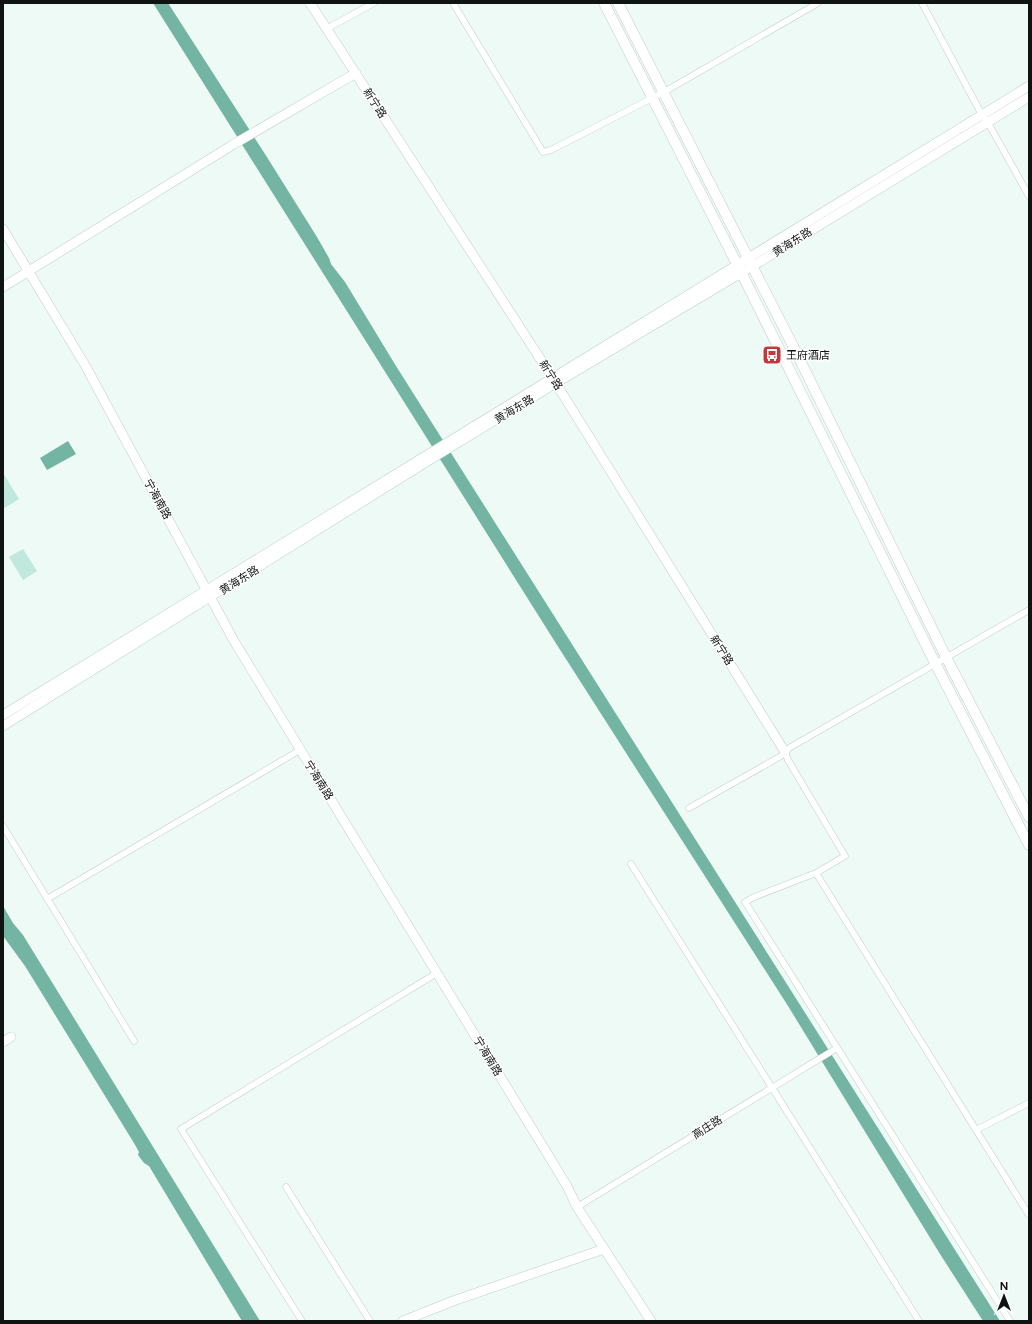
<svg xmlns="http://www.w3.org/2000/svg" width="1032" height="1324" viewBox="0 0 1032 1324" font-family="Figtree,'Noto Sans SC',sans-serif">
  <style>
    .green { fill: #c1e8dd }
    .water { fill: #74b4a3 }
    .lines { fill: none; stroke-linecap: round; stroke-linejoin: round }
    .street-casing { stroke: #c0cdc9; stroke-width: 7 }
    .secondary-casing { stroke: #c0cdc9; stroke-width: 10 }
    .primary-casing { stroke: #c0cdc9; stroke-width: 11 }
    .street { stroke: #fff; stroke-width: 6 }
    .secondary { stroke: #fff; stroke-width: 9 }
    .primary { stroke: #fff; stroke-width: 10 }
    .labels { text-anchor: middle; stroke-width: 3; stroke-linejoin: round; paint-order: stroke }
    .street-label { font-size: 11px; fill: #0f1312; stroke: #fff }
    .poi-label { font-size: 11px; fill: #0f1312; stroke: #fff; text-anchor: start }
  </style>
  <rect width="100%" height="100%" fill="#edfaf6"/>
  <path class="green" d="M 3,473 L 19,499 L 3,509 Z
    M 23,549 L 37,571 L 23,580 L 9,557 Z"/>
  <path class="water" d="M 153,3 L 168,3 L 265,154 L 317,237 L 329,258 L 331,264 L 345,282 L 396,366 L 1000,1321 L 983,1321 L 940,1254 L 788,1006 L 557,645 Z
    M 68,441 L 76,454 L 47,470 L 40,458 Z
    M 3,906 L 13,923 L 23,935 L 260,1321 L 242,1321 L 149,1166 L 144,1163 L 138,1155 L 139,1152 L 134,1143 L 25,966 L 3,936 Z"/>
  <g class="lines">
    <defs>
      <path id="street" d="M 453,3 L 543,152 L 551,150 L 664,92 L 818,3
        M 922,3 L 982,115 L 991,128 L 1029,196
        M 326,29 L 374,3
        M 785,752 L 788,760 L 845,856 L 816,873 L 1029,1215
        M 689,808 L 781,756 L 789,748 L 1029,610
        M 3,826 L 134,1041
        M 631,864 L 919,1321
        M 816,873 L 754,897 L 745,902 L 1010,1321
        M 47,899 L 300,750
        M 976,1130 L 1029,1103
        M 286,1187 L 370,1321
        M 577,1207 L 837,1048
        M 302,1321 L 181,1129 L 437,973"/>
      <path id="secondary" d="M 310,3 L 552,377 L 785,752
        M 3,229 L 85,365 L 234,641 L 567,1186 L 577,1207 L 651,1321
        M 3,287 L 234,144 L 356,73
        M 3,715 L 1029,86
        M 3,726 L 431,459 L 556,383 L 753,266 L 1029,97
        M 3,1042 L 11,1037
        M 403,1321 L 453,1301 L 604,1249"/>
      <path id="primary" d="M 604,3 L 741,272 L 935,663 L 1029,845
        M 618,3 L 794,348 L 946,657 L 1029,817"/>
    </defs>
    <use href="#street" class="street-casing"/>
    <use href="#secondary" class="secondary-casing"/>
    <use href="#primary" class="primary-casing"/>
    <use href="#street" class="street"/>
    <use href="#secondary" class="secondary"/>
    <use href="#primary" class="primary"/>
  </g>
  <defs>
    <symbol id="bus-square" viewBox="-11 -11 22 22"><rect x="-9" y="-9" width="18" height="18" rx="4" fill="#c6373d" stroke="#fff"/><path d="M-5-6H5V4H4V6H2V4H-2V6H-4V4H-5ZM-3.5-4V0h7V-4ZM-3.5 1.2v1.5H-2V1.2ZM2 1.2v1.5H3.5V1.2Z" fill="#fff"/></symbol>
  </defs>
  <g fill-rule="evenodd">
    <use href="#bus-square" x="761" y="344" width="22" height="22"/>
  </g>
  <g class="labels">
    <g class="street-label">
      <text transform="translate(375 103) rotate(57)" y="4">新宁路</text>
      <text transform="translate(792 242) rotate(-32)" y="4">黄海东路</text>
      <text transform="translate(551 375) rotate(57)" y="4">新宁路</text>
      <text transform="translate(514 409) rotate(-31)" y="4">黄海东路</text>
      <text transform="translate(158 499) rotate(61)" y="4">宁海南路</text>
      <text transform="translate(239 580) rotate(-32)" y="4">黄海东路</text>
      <text transform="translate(722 650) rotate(58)" y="4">新宁路</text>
      <text transform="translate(319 780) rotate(58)" y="4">宁海南路</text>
      <text transform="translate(488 1056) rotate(59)" y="4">宁海南路</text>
      <text transform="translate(707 1127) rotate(-32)" y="4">高庄路</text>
    </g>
    <g class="poi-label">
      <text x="786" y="359">王府酒店</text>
    </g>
  </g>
  <rect width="1032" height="1324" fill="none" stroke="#0f1312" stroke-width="8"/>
  <g transform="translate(1004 1296)" stroke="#ffffff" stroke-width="3" paint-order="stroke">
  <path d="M0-3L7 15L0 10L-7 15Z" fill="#0f1312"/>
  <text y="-6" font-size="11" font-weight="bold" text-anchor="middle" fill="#0f1312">N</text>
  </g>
</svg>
